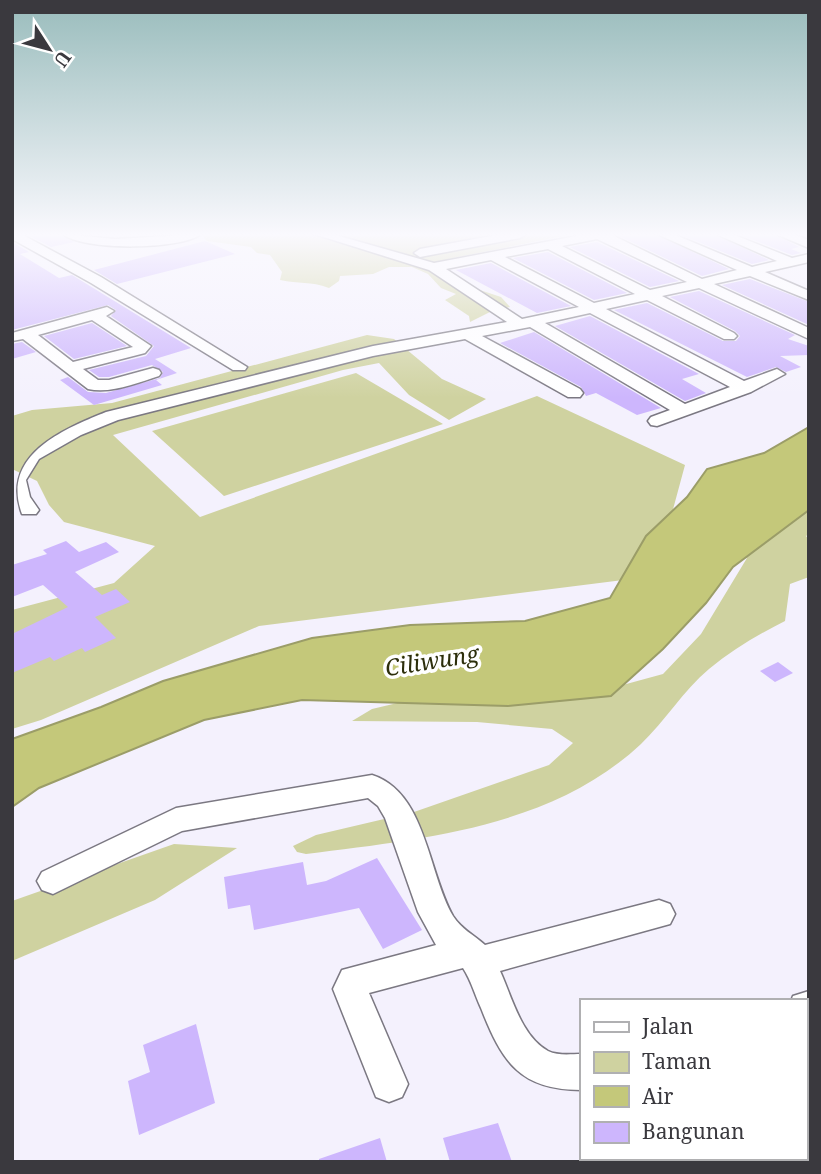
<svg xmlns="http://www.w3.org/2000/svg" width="821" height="1174" viewBox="0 0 821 1174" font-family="'Noto Serif',serif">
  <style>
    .green { fill: #cfd2a0 }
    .water { fill: #c4c87a; stroke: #9b9d68; stroke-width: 2 }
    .building { fill: #cdb6fd }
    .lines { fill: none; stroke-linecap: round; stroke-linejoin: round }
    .minor-casing { stroke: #7b7882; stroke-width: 3 }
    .minor { fill: #fff; fill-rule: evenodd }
    .labels { text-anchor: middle; stroke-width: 7; stroke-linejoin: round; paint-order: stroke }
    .water-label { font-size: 23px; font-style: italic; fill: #2c2e0b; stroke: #fff }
  </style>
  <rect width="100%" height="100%" fill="#f4f1fd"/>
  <path class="green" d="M 201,234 L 574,234 L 448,259 L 448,264 L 436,267 L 474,288 L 501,297 L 510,307 L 492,311 L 470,322 L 469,316 L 445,300 L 456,294 L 441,288 L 428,274 L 412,267 L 389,267 L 373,274 L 340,276 L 339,281 L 329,288 C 310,281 299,284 280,280 L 282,272 L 270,255 L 257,253 L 251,247 L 207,241 Z
    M 367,335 L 394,339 L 442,379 L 486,399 L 449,420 L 409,395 L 379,363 L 343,370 L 113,435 L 200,517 L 537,396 L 685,465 L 655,576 L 259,626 L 41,720 L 12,729 L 12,610 L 114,583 L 155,546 L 64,522 L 49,505 L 37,481 L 12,469 L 12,416 L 32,410 L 112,403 Z
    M 356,373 L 443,424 L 224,496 L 152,431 Z
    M 809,500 L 809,534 L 806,536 L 809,540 L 809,577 L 790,584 L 785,621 C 759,634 732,650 709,669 C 683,691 665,721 641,744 C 551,828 422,839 306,854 L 297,852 L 293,846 L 316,835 L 414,812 L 549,765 L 573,743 L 552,729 L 477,722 L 352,721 L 372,709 L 410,700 L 586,695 L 663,674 L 701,634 L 747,558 L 744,556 Z
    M 174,844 L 237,848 L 155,900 L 12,961 L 12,901 Z"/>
  <path class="water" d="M 809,427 L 809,510 L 733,567 L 706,603 L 663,649 L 611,696 L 508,706 L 302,700 L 204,720 L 39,788 L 12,807 L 12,739 L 101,707 L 163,681 L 312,638 L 410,625 L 525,621 L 610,598 L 646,536 L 687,497 L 707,469 L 764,453 Z"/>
  <path class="building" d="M 26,234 L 60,234 L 74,242 L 51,247 Z
    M 615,234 L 655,234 L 729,269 L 702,276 Z
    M 679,234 L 714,234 L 769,260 L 752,264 Z
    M 738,234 L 774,234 L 799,247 L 791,249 L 801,253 L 792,255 Z
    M 205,241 L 235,254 L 117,284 L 94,270 Z
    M 12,242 L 29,252 L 20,254 L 59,278 L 72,275 L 191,348 L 155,359 L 177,373 L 156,380 L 162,385 L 94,405 L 60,380 L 68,377 L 88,392 L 106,393 L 160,378 L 163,372 L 152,365 L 109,377 L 99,377 L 89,370 L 146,356 L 154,346 L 111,316 L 116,310 L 108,305 L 12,330 Z
    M 597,242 L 679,281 L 650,287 L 570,247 Z
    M 548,252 L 627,293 L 594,300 L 513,258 Z
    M 491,263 L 571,306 L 537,313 L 456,270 Z
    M 750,279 L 809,302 L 809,325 L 722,285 Z
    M 699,291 L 795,335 L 788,339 L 809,346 L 809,355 L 780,356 L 801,367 L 786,372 L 776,367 L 747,377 L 614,310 L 647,303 L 723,341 L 736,341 L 740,336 L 735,331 L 670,297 Z
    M 590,316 L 699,374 L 682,379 L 706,393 L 685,401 L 555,326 Z
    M 92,323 L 127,346 L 74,359 L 44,336 Z
    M 534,332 L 661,408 L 637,415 L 596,393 L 586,396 L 581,387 L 500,343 Z
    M 22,342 L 36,352 L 12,359 L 12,344 Z
    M 66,541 L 79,552 L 106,542 L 119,552 L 75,572 L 102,595 L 116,589 L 130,602 L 95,617 L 116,638 L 85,652 L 82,648 L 54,661 L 50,657 L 12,673 L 12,634 L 68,607 L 43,585 L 12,597 L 12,565 L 47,554 L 43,550 Z
    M 778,662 L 793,673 L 775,682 L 760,671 Z
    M 377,858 L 422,930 L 383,949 L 359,908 L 254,930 L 250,905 L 228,909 L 224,877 L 303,862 L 307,885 L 326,881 Z
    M 196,1024 L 215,1103 L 139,1135 L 128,1081 L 150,1072 L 143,1045 Z
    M 498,1123 L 512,1162 L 450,1162 L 443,1138 Z
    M 380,1138 L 387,1162 L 319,1162 L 319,1159 Z"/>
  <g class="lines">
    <defs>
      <path id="minor" d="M 12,234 L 21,234 L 101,277 L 247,367 L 245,370 L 233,370 L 91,283 L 12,239 Z
        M 63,234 L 115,239 L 201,234 C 181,250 83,251 63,234 Z
        M 314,234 L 332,234 L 434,263 L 587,234 L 610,234 L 702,279 L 737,270 L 657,234 L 673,234 L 752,267 L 777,261 L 716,234 L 732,234 L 792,258 L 809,254 L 809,262 L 765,272 L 809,291 L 809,300 L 750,276 L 714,284 L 809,328 L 809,339 L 699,288 L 662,296 L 734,333 L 737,336 L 734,339 L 724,339 L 647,300 L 606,309 L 744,381 L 777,369 L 785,374 L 751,392 L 657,426 L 651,425 L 648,421 L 651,417 L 670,410 L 530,327 L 482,336 L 580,389 L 583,393 L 580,397 L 568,397 L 465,339 L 373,356 L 118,420 L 81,435 L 39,459 L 26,480 L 30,497 L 39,510 L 36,514 L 22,514 C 0,455 64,429 106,412 L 373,346 L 507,322 L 429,270 ZM 597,239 L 687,282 L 650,290 L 562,246 ZM 548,249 L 635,294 L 594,303 L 505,257 ZM 491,260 L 579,307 L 522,319 L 446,269 ZM 590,313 L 730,387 L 685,404 L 545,323 Z
        M 502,234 L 526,234 L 520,238 L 420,257 L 414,253 L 420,249 Z
        M 776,234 L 793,234 L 809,240 L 809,248 Z
        M 107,307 L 114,311 L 106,316 L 151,346 L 145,353 L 83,369 L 98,380 L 109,380 L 153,368 L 159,370 L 161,373 L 159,376 C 137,383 111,394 88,389 L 23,339 L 12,341 L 12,333 ZM 92,320 L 133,347 L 73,362 L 38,335 Z
        M 372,775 C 426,792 428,873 453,916 C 461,929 474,935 485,945 L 659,900 L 670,904 L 675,914 L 670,924 L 500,971 C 512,997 521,1036 548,1051 C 558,1056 571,1054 581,1054 L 581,1090 C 520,1090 502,1062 481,1008 C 475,995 471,980 463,968 L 369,993 L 408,1084 L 402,1097 L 389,1102 L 376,1097 L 333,989 L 342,970 L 436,945 L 418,912 L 385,818 L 378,806 L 368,798 L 182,831 L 53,894 L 42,890 L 37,881 L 42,872 L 176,808 Z
        M 809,991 L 809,1023 L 805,1024 L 805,1001 L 791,1001 L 793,996 Z"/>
    </defs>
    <use href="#minor" class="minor-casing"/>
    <use href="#minor" class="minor"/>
  </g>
  <linearGradient id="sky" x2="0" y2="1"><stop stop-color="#99bcbc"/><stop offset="0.59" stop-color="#faf9fe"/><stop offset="1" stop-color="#faf9fe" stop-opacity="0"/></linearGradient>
  <rect width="821" height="398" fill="url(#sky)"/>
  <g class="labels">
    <g class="water-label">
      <text transform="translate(432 661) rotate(-9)" y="8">Ciliwung</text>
    </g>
  </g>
  <rect width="821" height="1174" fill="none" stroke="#3a393e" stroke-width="28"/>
  <rect x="580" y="999" width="228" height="161" fill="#ffffff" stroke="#b0b0b2" stroke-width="2"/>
  <rect x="594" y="1022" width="35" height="10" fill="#ffffff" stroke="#b0b0b2" stroke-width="2"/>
  <text x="642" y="1034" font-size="21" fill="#3a393e">Jalan</text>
  <rect x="594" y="1052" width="35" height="21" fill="#cfd2a0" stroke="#b0b0b2" stroke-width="2"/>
  <text x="642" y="1069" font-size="21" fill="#3a393e">Taman</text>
  <rect x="594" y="1086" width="35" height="21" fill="#c4c87a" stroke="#b0b0b2" stroke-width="2"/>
  <text x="642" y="1104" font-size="21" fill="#3a393e">Air</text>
  <rect x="594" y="1122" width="35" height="21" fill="#cdb6fd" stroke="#b0b0b2" stroke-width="2"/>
  <text x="642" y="1139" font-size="21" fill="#3a393e">Bangunan</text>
  <g transform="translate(49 49) rotate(126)" stroke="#ffffff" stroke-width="5" paint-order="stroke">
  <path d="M0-5L12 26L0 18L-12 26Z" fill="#3a393e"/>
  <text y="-10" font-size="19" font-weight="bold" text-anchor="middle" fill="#3a393e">U</text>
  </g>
</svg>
